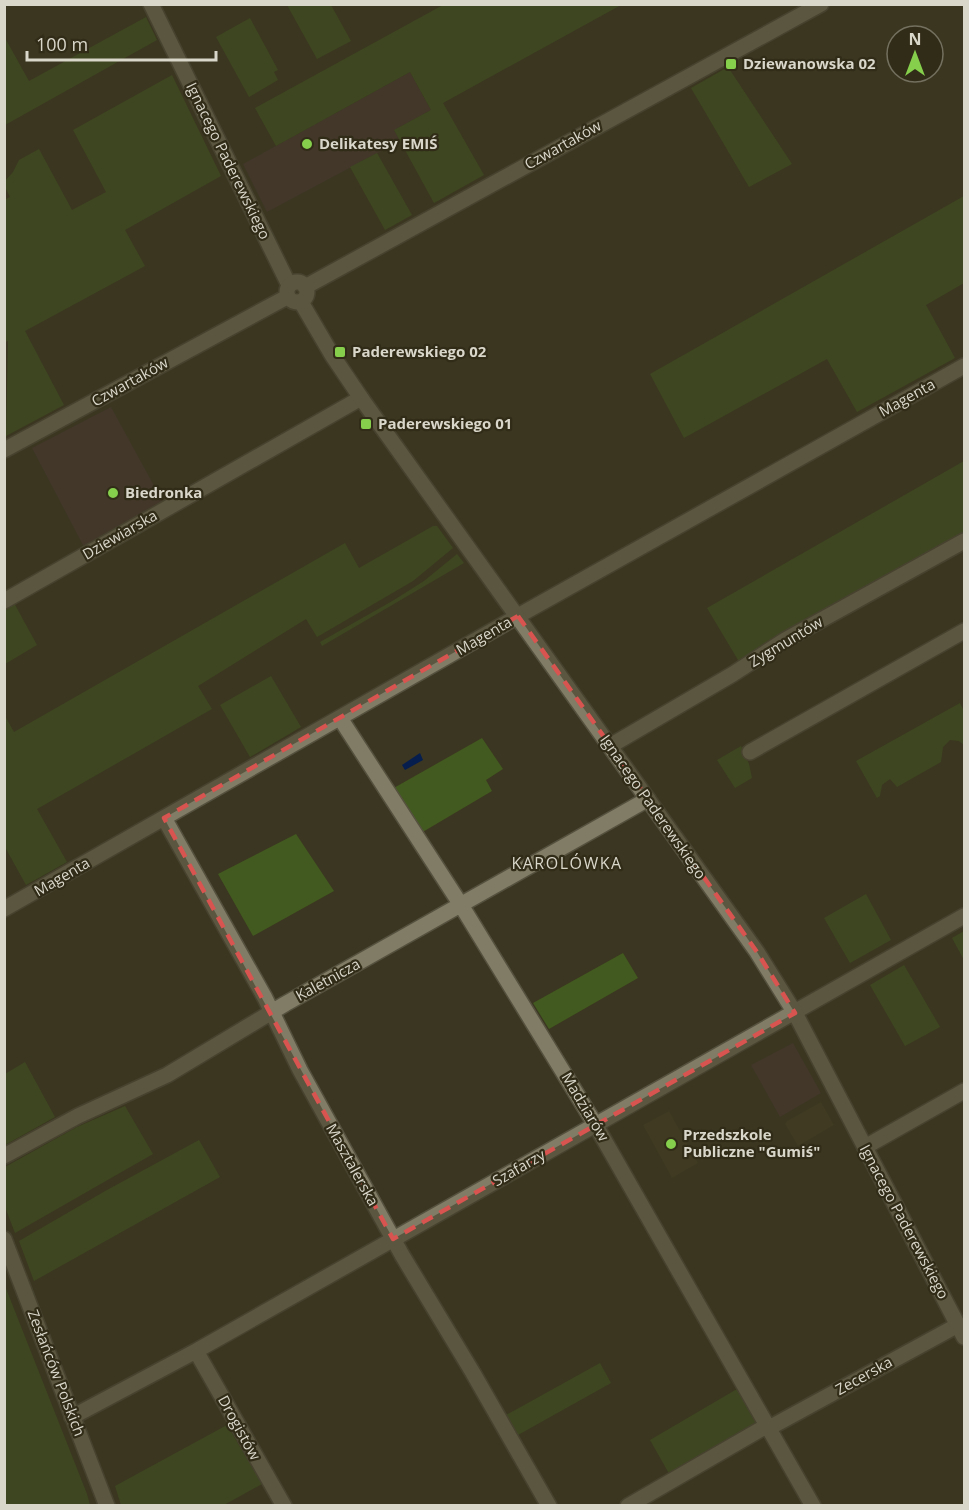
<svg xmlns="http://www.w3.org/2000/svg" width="969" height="1510" viewBox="0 0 969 1510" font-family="'Open Sans',sans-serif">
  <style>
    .commercial { fill: #4c3834 }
    .built { fill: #453f23 }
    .green { fill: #425a1f }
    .water { fill: #061e4e }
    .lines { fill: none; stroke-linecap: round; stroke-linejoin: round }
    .street-casing { stroke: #55513f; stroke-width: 18 }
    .secondary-casing { stroke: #55513f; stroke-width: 18 }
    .street { stroke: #817c65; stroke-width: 15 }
    .secondary { stroke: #817c65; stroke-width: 15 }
    .marked { fill: none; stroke: #d75450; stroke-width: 4.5; stroke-dasharray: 12 8; stroke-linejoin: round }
    .poi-dot { fill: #85cf4c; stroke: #312c17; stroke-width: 2 }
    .labels { text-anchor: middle; stroke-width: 4.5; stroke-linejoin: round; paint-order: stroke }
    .poi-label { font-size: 15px; font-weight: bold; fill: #d9d6ca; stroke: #312c17; text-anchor: start }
    .street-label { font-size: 15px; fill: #d9d6ca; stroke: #312c17 }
    .neighbourhood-label { font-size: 16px; letter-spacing: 1.5px; fill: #d9d6ca; stroke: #312c17 }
  </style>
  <rect width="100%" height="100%" fill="#3b3621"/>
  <path class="commercial" d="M 410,72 L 431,110 L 395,130 L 400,141 L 267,212 L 243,164 Z
    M 111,407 L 164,504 L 85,549 L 32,448 Z
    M 793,1043 L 821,1093 L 780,1117 L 751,1065 Z"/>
  <path class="built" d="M 821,1102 L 834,1125 L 798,1146 L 785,1124 L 787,1121 Z
    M 669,1111 L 698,1163 L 672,1178 L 643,1125 Z"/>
  <path class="green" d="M 287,5 L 331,5 L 351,41 L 317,59 Z
    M 443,5 L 621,5 L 443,103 L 484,175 L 434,203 L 394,130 L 431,110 L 410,72 L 276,146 L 255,108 Z
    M 146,17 L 157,40 L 5,125 L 5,38 L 29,81 Z
    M 250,18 L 278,70 L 274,72 L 278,80 L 249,97 L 216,37 Z
    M 728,67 L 792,164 L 749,187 L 691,88 Z
    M 172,75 L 221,176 L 125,230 L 145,266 L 25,331 L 64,405 L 6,436 L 8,341 L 5,342 L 4,200 L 10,197 L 5,187 L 5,181 L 13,172 L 19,160 L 39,149 L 72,210 L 106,192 L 73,130 Z
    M 377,153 L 412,215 L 385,230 L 350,167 Z
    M 964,196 L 964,283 L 926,305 L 955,358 L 857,412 L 827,359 L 684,438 L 650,374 Z
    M 964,461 L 964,534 L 741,665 L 707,608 Z
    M 433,526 L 437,526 L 453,548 L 413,581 L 317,637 L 306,619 L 198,686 L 212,709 L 37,809 L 67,862 L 26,885 L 5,847 L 5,716 L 14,732 L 345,543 L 359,568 Z
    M 457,554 L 464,563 L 322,646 L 320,642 L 394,600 L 424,581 Z
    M 14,603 L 37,645 L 5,664 L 4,608 Z
    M 271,676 L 301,727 L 250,757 L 220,705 Z
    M 960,703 L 964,711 L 964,745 L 959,741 L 950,740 L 943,747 L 941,762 L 897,787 L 890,779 L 882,785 L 880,796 L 877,798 L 856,761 Z
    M 482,738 L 503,769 L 486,780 L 492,791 L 421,833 L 392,789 Z
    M 741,746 L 749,764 L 752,778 L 735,788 L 717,760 Z
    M 296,834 L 334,891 L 253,936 L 218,874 Z
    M 866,894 L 891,940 L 850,963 L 824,918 Z
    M 964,931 L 964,960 L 952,938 Z
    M 623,953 L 638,978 L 549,1029 L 533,1003 Z
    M 904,965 L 940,1027 L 905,1046 L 870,985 Z
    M 25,1062 L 55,1117 L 5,1145 L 5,1074 Z
    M 125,1106 L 153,1154 L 15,1233 L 5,1207 L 5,1167 L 77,1127 Z
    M 199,1140 L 220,1177 L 34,1281 L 19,1241 L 107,1190 Z
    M 5,1286 L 87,1494 L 90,1505 L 5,1505 Z
    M 600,1363 L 611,1383 L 518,1435 L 506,1415 Z
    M 737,1389 L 756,1422 L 754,1430 L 671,1477 L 650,1440 Z
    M 227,1425 L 262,1484 L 224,1505 L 121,1505 L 115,1486 Z"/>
  <path class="water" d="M 420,753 L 423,760 L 405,770 L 402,765 Z"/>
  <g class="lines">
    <defs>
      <path id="street" d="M 151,4 L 289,285
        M 4,601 L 361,398
        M 340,718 L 461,905 L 595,1124 L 813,1506
        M 610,746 L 733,674 L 785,640 L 964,541
        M 750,752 L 964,631
        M 164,818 L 265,998 L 300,1070 L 402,1255 L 473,1373 L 549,1506
        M 4,909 L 525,612 L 964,366
        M 865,1147 L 964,1091
        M 4,1156 L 78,1116 L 167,1075 L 285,1004 L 648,799
        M 4,1239 L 107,1506
        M 196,1351 L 284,1506
        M 72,1417 L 196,1351 L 964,916
        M 769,1428 L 958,1325
        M 628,1506 L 768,1425"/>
      <path id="secondary" d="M287 292a10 10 0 1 1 20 0a10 10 0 1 1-20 0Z
        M 305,287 L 821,4
        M 301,302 L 332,355 L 361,398 L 757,952 L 795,1013 L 964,1337
        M 4,450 L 287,297"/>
    </defs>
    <use href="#street" class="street-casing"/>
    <use href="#secondary" class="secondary-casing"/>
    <use href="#street" class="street"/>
    <use href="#secondary" class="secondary"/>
  </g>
  <path d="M0 0H969V1510H0ZM 518,616 L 757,952 L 795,1013 L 393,1239 L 164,818 Z" fill="#3b3621" fill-opacity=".55" fill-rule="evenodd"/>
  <path class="marked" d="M 518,616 L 757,952 L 795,1013 L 393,1239 L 164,818 Z"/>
  <g class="poi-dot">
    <rect x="725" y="58" width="12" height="12" rx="3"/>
    <circle cx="307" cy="144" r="6"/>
    <rect x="334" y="346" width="12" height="12" rx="3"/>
    <rect x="360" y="418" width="12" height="12" rx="3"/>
    <circle cx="113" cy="493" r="6"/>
    <circle cx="671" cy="1144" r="6"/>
  </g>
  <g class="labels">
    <g class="poi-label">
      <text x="743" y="69">Dziewanowska 02</text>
      <text x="319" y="149">Delikatesy EMIŚ</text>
      <text x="352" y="357">Paderewskiego 02</text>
      <text x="378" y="429">Paderewskiego 01</text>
      <text x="125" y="498">Biedronka</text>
      <text x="683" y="1140">Przedszkole<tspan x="683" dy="17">Publiczne "Gumiś"</tspan></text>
    </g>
    <g class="street-label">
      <text transform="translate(563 145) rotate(-29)" y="5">Czwartaków</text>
      <text transform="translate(228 161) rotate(64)" y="5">Ignacego Paderewskiego</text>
      <text transform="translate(130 382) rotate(-29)" y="5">Czwartaków</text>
      <text transform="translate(907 398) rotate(-29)" y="5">Magenta</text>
      <text transform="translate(120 535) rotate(-30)" y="5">Dziewiarska</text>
      <text transform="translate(484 636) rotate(-30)" y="5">Magenta</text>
      <text transform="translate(786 642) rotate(-31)" y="5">Zygmuntów</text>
      <text transform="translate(653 807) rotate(55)" y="5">Ignacego Paderewskiego</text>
      <text transform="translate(62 877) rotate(-30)" y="5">Magenta</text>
      <text transform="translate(328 980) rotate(-29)" y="5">Kaletnicza</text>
      <text transform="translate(585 1107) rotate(59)" y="5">Madziarów</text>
      <text transform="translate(352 1165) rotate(61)" y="5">Masztalerska</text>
      <text transform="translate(519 1168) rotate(-30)" y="5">Szafarzy</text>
      <text transform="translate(904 1222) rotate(62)" y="5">Ignacego Paderewskiego</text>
      <text transform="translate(56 1373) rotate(69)" y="5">Zesłańców Polskich</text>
      <text transform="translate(864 1376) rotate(-29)" y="5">Zecerska</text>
      <text transform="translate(239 1428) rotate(61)" y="5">Drogistów</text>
    </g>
    <g class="neighbourhood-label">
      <text x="567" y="869">KAROLÓWKA</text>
    </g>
  </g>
  <rect width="969" height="1510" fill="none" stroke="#d9d6ca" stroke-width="12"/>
  <g transform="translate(915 54)"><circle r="28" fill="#312c17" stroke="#74705f" stroke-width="1.5"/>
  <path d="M0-4.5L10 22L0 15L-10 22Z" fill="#85cf4c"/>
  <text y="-9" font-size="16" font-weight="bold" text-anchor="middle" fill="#d9d6ca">N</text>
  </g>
  <path d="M27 51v9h189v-9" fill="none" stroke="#d9d6ca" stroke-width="3"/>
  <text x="36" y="51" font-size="18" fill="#d9d6ca" stroke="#312c17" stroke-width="4.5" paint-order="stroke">100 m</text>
</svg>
